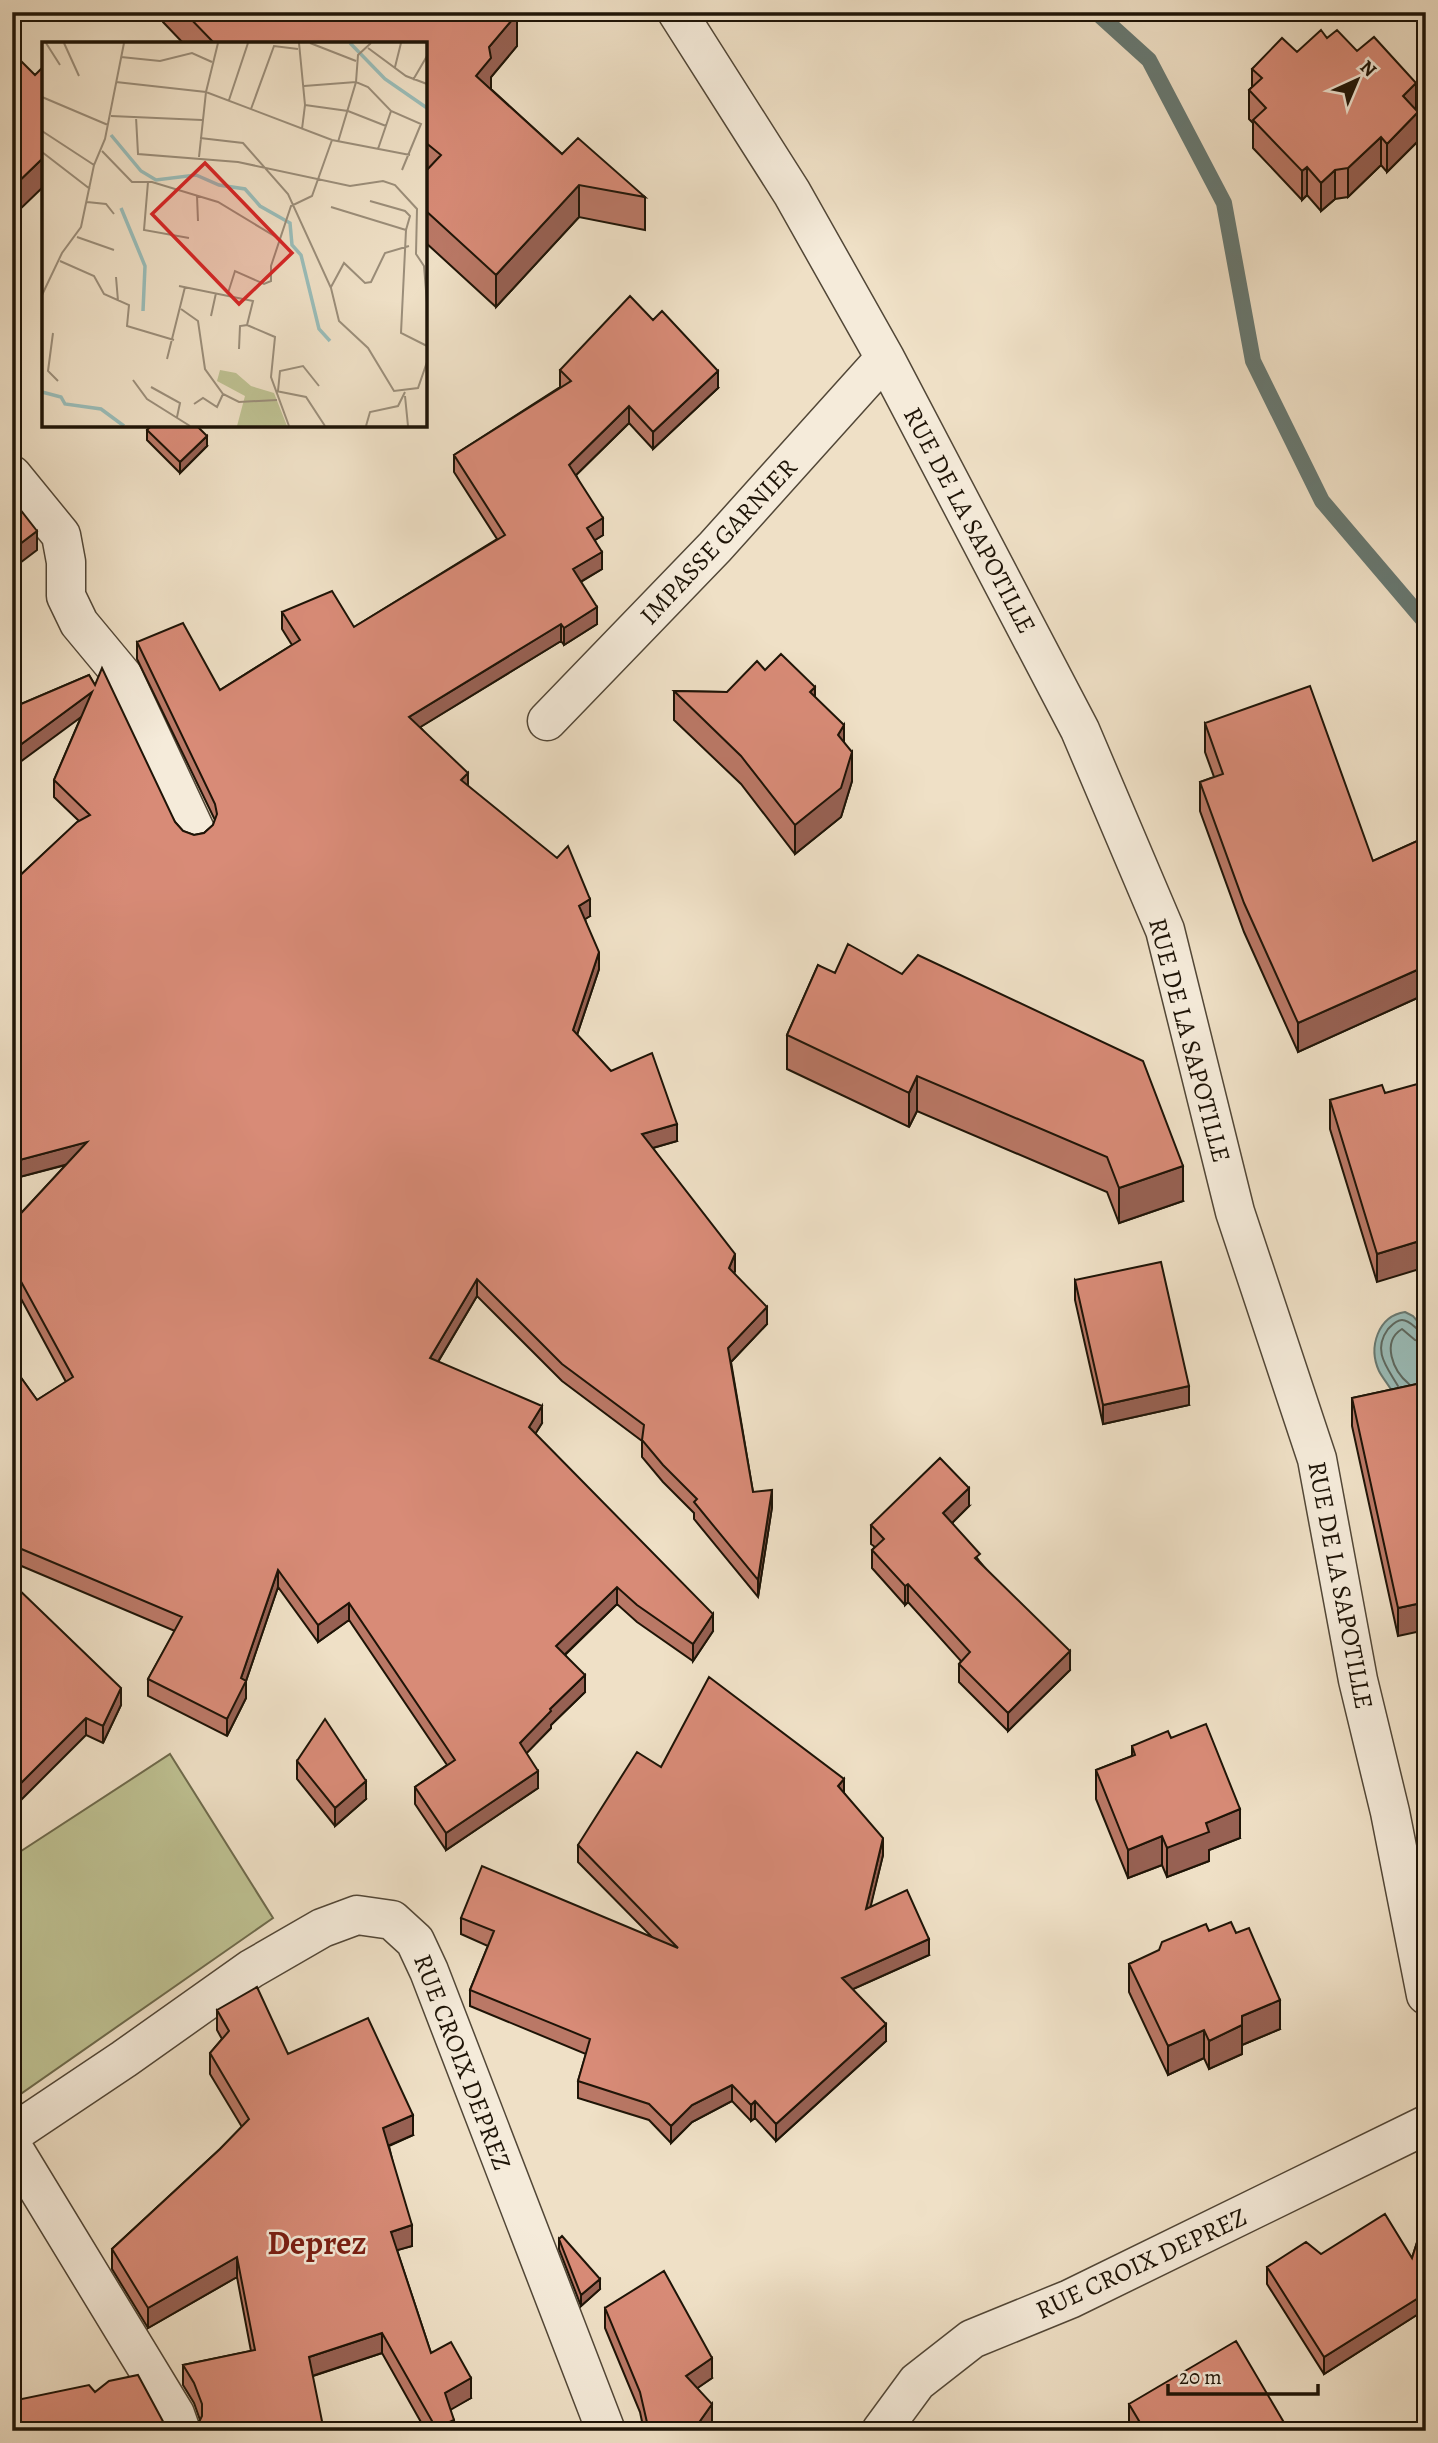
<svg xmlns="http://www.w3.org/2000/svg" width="1438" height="2443" viewBox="0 0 1438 2443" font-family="Alegreya,serif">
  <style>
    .green { fill: #bec192; stroke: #6e6a4c; stroke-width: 2 }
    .water { fill: #9abdb9; stroke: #687972; stroke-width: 2 }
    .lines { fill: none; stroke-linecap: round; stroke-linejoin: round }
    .shore { stroke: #5c6860; stroke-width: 2 }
    .stream { stroke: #687972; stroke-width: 16 }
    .minor-casing { stroke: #524737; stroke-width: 41 }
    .minor { stroke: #f5ebda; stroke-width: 38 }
    .wall { fill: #ba7866; stroke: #1e1407; stroke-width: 2 }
    .shaded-wall { fill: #976153; stroke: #1e1407; stroke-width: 2 }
    .building { fill: #d88b77; stroke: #1e1407; stroke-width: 2 }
    .labels { text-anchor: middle; stroke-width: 5; stroke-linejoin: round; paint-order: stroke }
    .street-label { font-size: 26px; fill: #1e1407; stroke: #f5ebda }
    .district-label { font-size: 33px; font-weight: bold; fill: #7a1f14; stroke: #f5ebda }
    .inset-river { fill: none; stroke: #9abdb9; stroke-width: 3.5 }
    .inset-road { fill: none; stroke: #9b8e7a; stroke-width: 2 }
    .view { fill: #d62828; fill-opacity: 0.15; stroke: #d62828; stroke-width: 3.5 }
    .inset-edge { fill: none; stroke: #1e1407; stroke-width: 3.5 }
  </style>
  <rect width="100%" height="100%" fill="#efe0c6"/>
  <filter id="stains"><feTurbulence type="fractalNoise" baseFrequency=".00286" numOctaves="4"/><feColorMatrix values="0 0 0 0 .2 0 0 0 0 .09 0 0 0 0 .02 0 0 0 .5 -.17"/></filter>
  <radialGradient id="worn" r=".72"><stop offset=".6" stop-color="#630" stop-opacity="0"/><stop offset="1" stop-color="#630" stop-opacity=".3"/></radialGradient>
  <path class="green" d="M 170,1754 L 273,1918 L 12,2100 L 12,1857 Z"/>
  <path class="water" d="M 1405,1312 L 1413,1316 L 1426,1331 L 1426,1396 L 1394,1395 C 1390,1386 1383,1379 1379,1371 C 1368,1347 1378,1316 1405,1312 Z"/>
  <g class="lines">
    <path class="shore" d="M 1409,1384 C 1393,1371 1381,1342 1402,1329 L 1415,1340 L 1426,1342
      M 1398,1386 C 1387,1367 1372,1351 1388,1329 C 1392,1325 1396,1320 1402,1320 C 1412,1320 1416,1332 1426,1334"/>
    <path class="stream" d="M 1096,12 L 1149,60 L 1224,203 L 1253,361 L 1322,501 L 1426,623"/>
    <defs>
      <path id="minor" d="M 677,12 L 792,193 L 885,358 L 1080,730 L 1165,930 L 1235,1212 L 1317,1459 L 1358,1680 L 1390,1812 L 1426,1995
        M 12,475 L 61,535 L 66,562 L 66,596 L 79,623 L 123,676 L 195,830
        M 547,721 L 715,547 L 885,358
        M 12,2134 L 124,2059 L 251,1969 L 322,1928 L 357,1915 L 392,1920 L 415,1941 L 429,1971 L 606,2431
        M 12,2146 L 175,2414 L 181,2431
        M 881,2431 L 917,2382 L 972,2339 L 1070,2299 L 1426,2125"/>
    </defs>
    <use href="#minor" class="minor-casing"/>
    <use href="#minor" class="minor"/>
  </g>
  <path class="wall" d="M 163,12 L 515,12 L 517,46 L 491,77 L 491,89 L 562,154 L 645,197 L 645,230 L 579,217 L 496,307 L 425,242 L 425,44 L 184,44 L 163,22 Z
    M 1327,38 L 1357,51 L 1416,110 L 1418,141 L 1387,172 L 1381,165 L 1348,197 L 1335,199 L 1321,211 L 1307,195 L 1302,200 L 1253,148 L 1253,123 L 1249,119 L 1249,90 L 1252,87 L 1252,69 L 1297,52 Z
    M 560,370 L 718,388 L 653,449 L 629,423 L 576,475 L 603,535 L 595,540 L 602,569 L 581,582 L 597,624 L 564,645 L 561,641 L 420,727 L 468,786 L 590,916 L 585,919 L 599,969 L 577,1035 L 677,1141 L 653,1148 L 735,1271 L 734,1273 L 767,1324 L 731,1362 L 753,1492 L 772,1507 L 758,1597 L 694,1519 L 694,1513 L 663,1482 L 642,1457 L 642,1441 L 562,1381 L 477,1296 L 438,1362 L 542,1423 L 535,1434 L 713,1631 L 693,1661 L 637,1622 L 617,1604 L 565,1655 L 585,1692 L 551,1725 L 551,1728 L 526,1753 L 538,1788 L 446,1850 L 415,1804 L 415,1787 L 447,1765 L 349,1620 L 318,1642 L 278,1587 L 246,1681 L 246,1698 L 227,1736 L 148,1696 L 148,1679 L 175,1631 L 12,1562 L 12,1365 L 37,1400 L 66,1382 L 12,1282 L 12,1223 L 66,1165 L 12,1179 L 12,883 L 79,821 L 54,797 L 54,780 L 81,717 L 14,707 L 89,675 L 175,822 L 183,831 L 194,835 L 204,833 L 213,825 L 215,820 L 137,659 L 137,642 L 220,690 L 292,645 L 282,629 L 282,612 L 354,627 L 497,539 L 454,472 L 454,455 L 560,387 Z
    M 147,430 L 207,446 L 180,473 L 147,440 Z
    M 765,670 L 815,697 L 844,742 L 852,781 L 841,817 L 795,854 L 741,784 L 674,720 L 674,691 L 727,692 Z
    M 1205,723 L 1373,861 L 1426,837 L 1426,994 L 1298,1052 L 1244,932 L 1200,811 L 1200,782 L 1214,777 L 1205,752 Z
    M 818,965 L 1183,1201 L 1119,1223 L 1107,1192 L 917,1111 L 909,1127 L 787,1069 L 787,1035 Z
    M 1385,1093 L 1377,1282 L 1330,1129 L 1330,1100 Z
    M 1075,1280 L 1189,1405 L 1103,1424 L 1075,1300 Z
    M 1426,1382 L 1398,1636 L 1352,1426 L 1352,1398 Z
    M 969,1506 L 952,1523 L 980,1562 L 1070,1670 L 1008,1731 L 959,1682 L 959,1664 L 961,1661 L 908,1602 L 905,1605 L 872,1568 L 872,1550 L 875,1547 L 871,1544 L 871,1525 Z
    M 12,1583 L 121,1705 L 103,1743 L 86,1735 Z
    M 1171,1738 L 1240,1838 L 1209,1850 L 1209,1861 L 1167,1877 L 1162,1865 L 1128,1878 L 1096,1799 L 1096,1770 L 1132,1756 L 1132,1746 Z
    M 297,1761 L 366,1799 L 335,1826 L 297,1779 Z
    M 661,1767 L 844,1793 L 883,1855 L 870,1907 L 929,1955 L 853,1989 L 886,2041 L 776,2141 L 755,2118 L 751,2121 L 732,2101 L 692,2122 L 671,2143 L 649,2120 L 578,2098 L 578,2081 L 586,2054 L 470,2006 L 470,1990 L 488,1946 L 461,1934 L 461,1918 L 651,1936 L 578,1862 L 578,1845 Z
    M 1209,1931 L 1280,2029 L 1242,2045 L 1242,2054 L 1209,2069 L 1204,2058 L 1168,2075 L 1129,1992 L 1129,1964 Z
    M 217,2010 L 288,2054 L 413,2135 L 389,2146 L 412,2246 L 397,2250 L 431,2353 L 471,2398 L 450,2409 L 454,2431 L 426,2431 L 382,2353 L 313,2376 L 197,2426 L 200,2420 L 194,2403 L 183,2385 L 183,2365 L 251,2351 L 237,2277 L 148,2328 L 112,2269 L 112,2249 L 220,2149 L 242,2127 L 210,2074 L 210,2053 L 222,2039 L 217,2030 Z
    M 1426,2214 L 1426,2313 L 1423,2311 L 1324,2374 L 1267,2284 L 1267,2267 L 1412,2258 Z
    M 559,2239 L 600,2289 L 581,2306 L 559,2249 Z
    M 605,2308 L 712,2378 L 697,2388 L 712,2424 L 707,2431 L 644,2431 L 640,2412 L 605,2328 Z
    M 1129,2404 L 1289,2431 L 1129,2431 Z"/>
  <path class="shaded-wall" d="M 517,14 L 517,46 L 491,77 L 491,90 L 476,76 L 489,47 Z
    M 1416,83 L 1416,112 L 1403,96 Z
    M 1418,112 L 1418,141 L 1387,172 L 1387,144 Z
    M 1381,137 L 1381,165 L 1348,197 L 1348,168 Z
    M 44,157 L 44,186 L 12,217 L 12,188 Z
    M 1307,167 L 1307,195 L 1302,200 L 1302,171 Z
    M 1335,170 L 1335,199 L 1321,211 L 1321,183 Z
    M 579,185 L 579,217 L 496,307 L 496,275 Z
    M 718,371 L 718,388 L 653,449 L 653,432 Z
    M 629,406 L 629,423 L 569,482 L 569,465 Z
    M 207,436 L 207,446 L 180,473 L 180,462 Z
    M 603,518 L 603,535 L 587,545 L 587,528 Z
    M 37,531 L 37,550 L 12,569 L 12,550 Z
    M 602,552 L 602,569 L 573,586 L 573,569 Z
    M 597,607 L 597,624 L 564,645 L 564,628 Z
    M 561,624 L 561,641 L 409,734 L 409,717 Z
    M 815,687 L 815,716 L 810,692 Z
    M 92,692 L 92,709 L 12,768 L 12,751 Z
    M 844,725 L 844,753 L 838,735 Z
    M 852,752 L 852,781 L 841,817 L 795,854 L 795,825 Z
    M 468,773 L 468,790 L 461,780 Z
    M 590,899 L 590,916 L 579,923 L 579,906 Z
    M 599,952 L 599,969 L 573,1047 L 573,1030 Z
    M 1426,966 L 1426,994 L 1298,1052 L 1298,1023 Z
    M 917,1076 L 917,1111 L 909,1127 L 909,1093 Z
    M 677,1124 L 677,1141 L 642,1151 L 642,1134 Z
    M 87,1142 L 87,1159 L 12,1179 L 12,1162 Z
    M 1183,1166 L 1183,1201 L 1119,1223 L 1119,1188 Z
    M 1426,1239 L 1426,1267 L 1377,1282 L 1377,1254 Z
    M 735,1254 L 735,1271 L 729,1285 L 729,1268 Z
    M 477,1279 L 477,1296 L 430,1375 L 430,1358 Z
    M 767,1307 L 767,1324 L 728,1365 L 728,1348 Z
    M 1189,1386 L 1189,1405 L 1103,1424 L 1103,1405 Z
    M 542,1406 L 542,1423 L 529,1444 L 529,1427 Z
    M 969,1488 L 969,1506 L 943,1532 L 943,1513 Z
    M 772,1490 L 772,1507 L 758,1597 L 758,1580 Z
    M 278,1570 L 278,1587 L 246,1681 L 246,1698 L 227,1736 L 227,1719 Z
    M 908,1584 L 908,1602 L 905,1605 L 905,1586 Z
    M 617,1587 L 617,1604 L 556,1663 L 556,1646 Z
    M 1426,1602 L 1426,1630 L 1398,1636 L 1398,1608 Z
    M 349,1603 L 349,1620 L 318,1642 L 318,1625 Z
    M 713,1614 L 713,1631 L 693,1661 L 693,1644 Z
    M 1070,1651 L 1070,1670 L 1008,1731 L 1008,1713 Z
    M 585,1675 L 585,1692 L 551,1725 L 551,1728 L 520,1760 L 520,1743 L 550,1709 Z
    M 121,1688 L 121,1705 L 103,1743 L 103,1726 Z
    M 86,1718 L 86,1735 L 12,1809 L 12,1792 Z
    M 538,1771 L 538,1788 L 446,1850 L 446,1833 Z
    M 844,1779 L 844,1795 L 838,1786 Z
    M 366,1781 L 366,1799 L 335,1826 L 335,1808 Z
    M 1240,1809 L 1240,1838 L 1209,1850 L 1209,1861 L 1167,1877 L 1167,1848 L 1206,1823 Z
    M 1162,1836 L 1162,1865 L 1128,1878 L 1128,1850 Z
    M 883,1838 L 883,1855 L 866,1926 L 866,1909 Z
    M 929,1939 L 929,1955 L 842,1994 L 842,1978 Z
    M 1280,2000 L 1280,2029 L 1242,2045 L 1242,2016 Z
    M 886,2024 L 886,2041 L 776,2141 L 776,2124 Z
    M 1242,2025 L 1242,2054 L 1209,2069 L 1209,2041 Z
    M 1204,2030 L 1204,2058 L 1168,2075 L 1168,2046 Z
    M 732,2085 L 732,2101 L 692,2122 L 671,2143 L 671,2126 L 692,2105 Z
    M 755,2101 L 755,2118 L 751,2121 L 751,2105 Z
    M 413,2115 L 413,2135 L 383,2148 L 383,2128 Z
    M 412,2225 L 412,2246 L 391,2252 L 391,2232 Z
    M 237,2257 L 237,2277 L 148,2328 L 148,2308 Z
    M 600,2279 L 600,2289 L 581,2306 L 581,2295 Z
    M 1423,2295 L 1423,2311 L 1324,2374 L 1324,2357 Z
    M 382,2333 L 382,2353 L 309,2377 L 309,2357 Z
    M 712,2358 L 712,2378 L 686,2396 L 686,2376 Z
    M 471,2378 L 471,2398 L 445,2413 L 445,2393 Z
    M 712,2404 L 712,2424 L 707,2431 L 693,2431 Z
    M 454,2420 L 454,2431 L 436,2431 L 436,2428 Z"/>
  <path class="building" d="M 184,12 L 515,12 L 517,14 L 489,47 L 491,58 L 476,76 L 562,154 L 578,138 L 645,197 L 579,185 L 496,275 L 425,210 L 425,172 L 441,155 L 425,142 L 425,44 L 215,44 Z
    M 1321,30 L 1327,38 L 1337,30 L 1357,51 L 1374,37 L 1416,83 L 1403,96 L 1418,112 L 1387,144 L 1381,137 L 1348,168 L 1335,170 L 1321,183 L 1307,167 L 1302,171 L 1253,120 L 1266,108 L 1249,90 L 1262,78 L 1252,69 L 1282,38 L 1297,52 Z
    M 12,52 L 35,75 L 44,66 L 44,157 L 12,188 Z
    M 630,296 L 653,320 L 662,311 L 718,371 L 653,432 L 629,406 L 569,465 L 603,518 L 587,528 L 602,552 L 573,569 L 597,607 L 564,628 L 561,624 L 409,717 L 468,773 L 461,780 L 557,858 L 568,846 L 590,899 L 579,906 L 599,952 L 573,1030 L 611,1071 L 652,1053 L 677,1124 L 642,1134 L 735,1254 L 729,1268 L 767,1307 L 728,1348 L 753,1492 L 772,1490 L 758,1580 L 694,1502 L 697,1499 L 663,1465 L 642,1440 L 644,1425 L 562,1364 L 477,1279 L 430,1358 L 542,1406 L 529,1427 L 713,1614 L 693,1644 L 637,1605 L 617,1587 L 556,1646 L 585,1675 L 550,1709 L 551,1711 L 520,1743 L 538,1771 L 446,1833 L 415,1787 L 455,1760 L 349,1603 L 318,1625 L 278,1570 L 241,1678 L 246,1681 L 227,1719 L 148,1679 L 182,1617 L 12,1545 L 12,1365 L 37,1400 L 73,1377 L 12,1265 L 12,1236 L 17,1232 L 12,1225 L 12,1223 L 87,1142 L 12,1162 L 12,883 L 77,822 L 90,815 L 54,780 L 92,692 L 12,751 L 12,694 L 14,707 L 89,675 L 95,685 L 102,668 L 175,822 L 183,831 L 194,835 L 204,833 L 213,825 L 217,814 L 215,804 L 137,642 L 183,623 L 220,690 L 300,640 L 282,612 L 332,591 L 354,627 L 505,535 L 454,455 L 571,381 L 560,370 Z
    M 152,425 L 196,425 L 207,436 L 180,462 L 147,430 Z
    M 12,499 L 37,531 L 12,550 Z
    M 781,654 L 815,687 L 810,692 L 844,725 L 838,735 L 852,752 L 841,788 L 795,825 L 741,756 L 674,691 L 727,692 L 757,661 L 765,670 Z
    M 1310,686 L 1373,861 L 1426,837 L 1426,966 L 1298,1023 L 1244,903 L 1200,782 L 1223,774 L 1205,723 Z
    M 848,944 L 902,974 L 918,955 L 1143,1061 L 1183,1166 L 1119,1188 L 1107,1157 L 917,1076 L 909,1093 L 787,1035 L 818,965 L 835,973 Z
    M 1421,1083 L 1423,1091 L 1426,1090 L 1426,1239 L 1377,1254 L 1330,1100 L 1382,1085 L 1385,1093 Z
    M 1161,1262 L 1189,1386 L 1103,1405 L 1075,1280 Z
    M 1426,1382 L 1426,1602 L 1398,1608 L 1352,1398 Z
    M 940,1458 L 969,1488 L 943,1513 L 980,1554 L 975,1558 L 1070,1651 L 1008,1713 L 959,1664 L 970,1652 L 908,1584 L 905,1586 L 872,1550 L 884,1539 L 871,1525 Z
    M 12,1583 L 121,1688 L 103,1726 L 86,1718 L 12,1792 Z
    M 709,1677 L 844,1779 L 838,1786 L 883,1838 L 866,1909 L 907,1890 L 929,1939 L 842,1978 L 886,2024 L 776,2124 L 755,2101 L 751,2105 L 732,2085 L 692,2105 L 671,2126 L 649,2104 L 578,2081 L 590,2039 L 470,1990 L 494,1931 L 461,1918 L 482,1866 L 678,1948 L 578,1845 L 637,1752 L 661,1767 Z
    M 325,1719 L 366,1781 L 335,1808 L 297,1761 Z
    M 1206,1724 L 1240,1809 L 1206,1823 L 1209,1832 L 1167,1848 L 1162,1836 L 1128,1850 L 1096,1770 L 1135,1755 L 1132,1746 L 1168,1731 L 1171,1738 Z
    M 1231,1922 L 1236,1933 L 1249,1928 L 1280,2000 L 1242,2016 L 1242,2025 L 1209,2041 L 1204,2030 L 1168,2046 L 1129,1964 L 1159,1950 L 1162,1942 L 1206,1924 L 1209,1931 Z
    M 257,1987 L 288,2054 L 368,2018 L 413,2115 L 383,2128 L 412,2225 L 391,2232 L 431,2353 L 451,2342 L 471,2378 L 445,2393 L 454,2420 L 436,2428 L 382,2333 L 309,2357 L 324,2431 L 189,2431 L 197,2426 L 202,2416 L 202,2404 L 194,2383 L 183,2365 L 255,2350 L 237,2257 L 148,2308 L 112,2249 L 220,2149 L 249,2119 L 210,2053 L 229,2031 L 217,2010 Z
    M 1385,2214 L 1412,2258 L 1426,2214 L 1426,2296 L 1423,2295 L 1324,2357 L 1267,2267 L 1306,2242 L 1321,2254 Z
    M 562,2236 L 600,2279 L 581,2295 L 559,2239 Z
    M 664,2271 L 712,2358 L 686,2376 L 712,2404 L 693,2431 L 649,2431 L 640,2392 L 605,2308 Z
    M 1236,2341 L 1289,2431 L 1145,2431 L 1129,2404 Z
    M 138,2375 L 166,2427 L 174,2431 L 12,2431 L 12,2401 L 89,2385 L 95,2392 L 109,2381 Z
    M 1039,2425 L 1046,2431 L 1035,2431 Z"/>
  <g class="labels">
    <g class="street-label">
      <text transform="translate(970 520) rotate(62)" y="9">RUE DE LA SAPOTILLE</text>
      <text transform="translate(718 541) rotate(-47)" y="9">IMPASSE GARNIER</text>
      <text transform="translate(1190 1040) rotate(75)" y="9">RUE DE LA SAPOTILLE</text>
      <text transform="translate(1341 1585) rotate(79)" y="9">RUE DE LA SAPOTILLE</text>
      <text transform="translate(463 2062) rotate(69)" y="9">RUE CROIX DEPREZ</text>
      <text transform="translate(1141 2263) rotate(-25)" y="9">RUE CROIX DEPREZ</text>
    </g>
    <g class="district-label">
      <text x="317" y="2254">Deprez</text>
    </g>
  </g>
  <g transform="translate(42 42)">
    <rect width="385" height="385" fill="#efe0c6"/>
    <path d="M 178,328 L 194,331 L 209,344 L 232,351 L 245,384 L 195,384 L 203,354 L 175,339 Z" fill="#bec192"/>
    <path class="inset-river" d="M 308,1 L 343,37 L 385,66M 69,93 L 99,129 L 114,138 L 154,133 L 177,143 L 203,147 L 218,164 L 248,181 L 250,203 L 259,213 L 277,287 L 288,299M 79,166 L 103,224 L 101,269M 0,350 L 19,355 L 23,362 L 59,367 L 82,384"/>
    <path class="inset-road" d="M 4,1 L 18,23M 22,1 L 37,34M 257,1 L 263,63 L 260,87M 268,1 L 314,19M 326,6 L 364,34 L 385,42M 79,15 L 118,19 L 150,11 L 170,20M 353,25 L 359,1M 371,38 L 385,14M 74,40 L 164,50 L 290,98 L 368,113M 262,44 L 314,40 L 326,45 L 349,69 L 379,82 L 360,128M 0,55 L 66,83M 187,58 L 206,1M 263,63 L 306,69 L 344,84M 209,67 L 232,4 L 256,7M 69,74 L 160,78M 94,75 L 96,112 L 196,120 L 308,144 L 341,139 L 353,143 L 375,167 L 374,212 L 382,224 L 385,261M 0,89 L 52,123M 158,96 L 201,101 L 246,152 L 289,246 L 297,279 L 326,306 L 352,349 L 376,346 L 385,320M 296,100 L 314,40 L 316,13 L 329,1M 336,107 L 349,69M 60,109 L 90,140 L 110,140 L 176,160 L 239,198M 0,110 L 48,147M 157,115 L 164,50 L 176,1M 106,140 L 102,188 L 147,196M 155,154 L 156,179M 328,159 L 363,169 L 368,174 L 364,188M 45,160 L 64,162 L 72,172M 289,165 L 364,188 L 359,291 L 385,304M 35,195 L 72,208M 18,219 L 52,234 L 62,252 L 87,263 L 85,284 L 132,298M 74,235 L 76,259M 137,244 L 211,259 L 205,283 L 198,284 L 197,307M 289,245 L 302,221 L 323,241 L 329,240 L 343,211 L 367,204M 186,251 L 193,229 L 222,242 L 229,239 L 229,224 L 249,164 L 270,154 L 290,98M 0,253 L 20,211 L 39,185 L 52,123 L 63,97 L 82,1M 139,267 L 156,279 L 163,327 L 181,352 L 197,360 L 235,358M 169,274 L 174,251M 205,283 L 233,295 L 229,335 L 247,384M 11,291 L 6,329 L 16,339M 125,317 L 143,245M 91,338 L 105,357 L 148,384M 109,345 L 138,361 L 135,375M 234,349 L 264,355 L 283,384M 236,349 L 238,329 L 261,324 L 277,344M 363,354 L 366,384M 152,362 L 161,356 L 175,365 L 181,352M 324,384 L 328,370 L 356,364 L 363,350"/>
    <path class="view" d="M 163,121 L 250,211 L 197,262 L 110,172 Z"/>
    <rect width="385" height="385" class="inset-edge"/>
  </g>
  <rect width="1438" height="2443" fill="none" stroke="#efe0c6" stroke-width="42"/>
  <rect x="14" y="14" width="1410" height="2415" fill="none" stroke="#1e1407" stroke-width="3.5"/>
  <rect x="21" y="21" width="1396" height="2401" fill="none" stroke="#1e1407" stroke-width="2"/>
  <g transform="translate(1357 80) rotate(44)" stroke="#f5ebda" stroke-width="5" paint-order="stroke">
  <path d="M0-5L12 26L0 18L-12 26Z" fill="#1e1407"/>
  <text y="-10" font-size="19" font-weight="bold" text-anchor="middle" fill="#1e1407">N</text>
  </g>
  <path d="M1168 2384v10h150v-10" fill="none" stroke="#1e1407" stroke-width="3.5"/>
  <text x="1179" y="2384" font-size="21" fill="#1e1407" stroke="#f5ebda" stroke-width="5" paint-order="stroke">20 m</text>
  <rect width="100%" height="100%" filter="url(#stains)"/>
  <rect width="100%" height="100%" fill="url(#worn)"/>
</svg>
